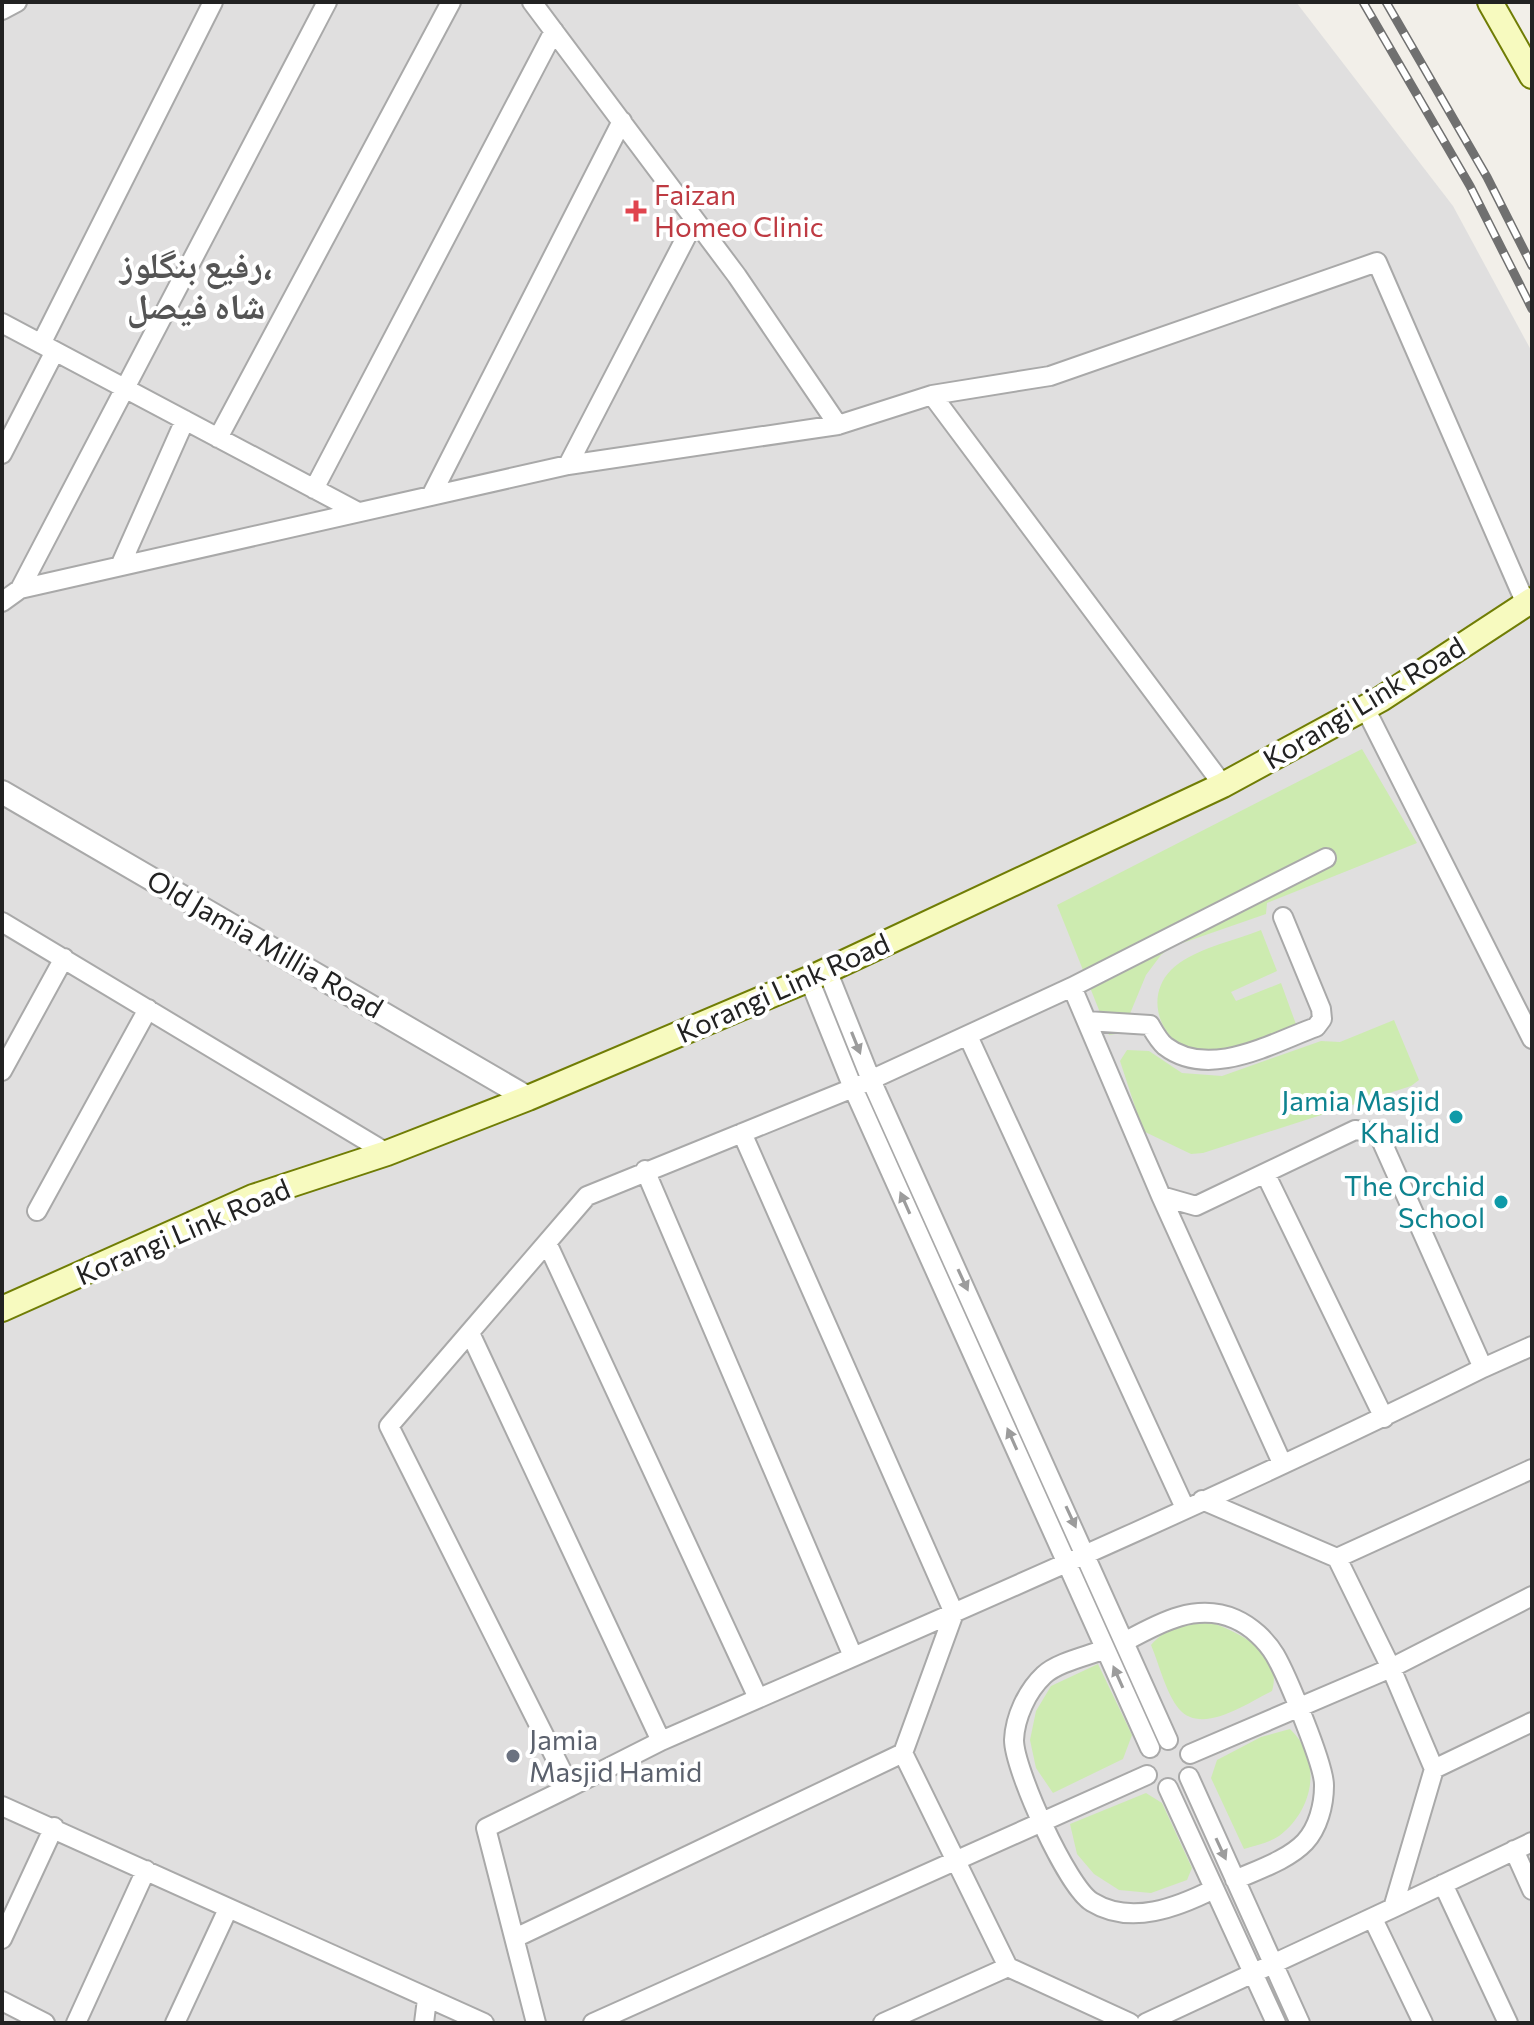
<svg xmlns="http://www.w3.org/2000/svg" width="1534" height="2025" viewBox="0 0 1534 2025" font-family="Commissioner,'Noto Naskh Arabic',sans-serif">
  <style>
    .residential { fill: #e0dfdf }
    .grass { fill: #cdebb0 }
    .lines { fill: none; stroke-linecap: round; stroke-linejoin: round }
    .minor-casing { stroke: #a9a9a9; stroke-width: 22 }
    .tertiary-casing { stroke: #a9a9a9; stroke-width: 26 }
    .secondary-casing { stroke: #707d05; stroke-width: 28 }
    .minor { stroke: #fff; stroke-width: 18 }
    .tertiary { stroke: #fff; stroke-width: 22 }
    .secondary { stroke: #f7fabf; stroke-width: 24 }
    .rail-casing { stroke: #707070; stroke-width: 9 }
    .rail { stroke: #fff; stroke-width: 6; stroke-dasharray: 18; stroke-linecap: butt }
    .oneway { fill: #9c9c9c }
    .health-dot { fill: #e0444e; stroke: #fff; stroke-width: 3 }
    .culture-dot { fill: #0f9aa8; stroke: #fff; stroke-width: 3 }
    .worship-dot { fill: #6b7280; stroke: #fff; stroke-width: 3 }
    .labels { text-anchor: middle; stroke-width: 8; stroke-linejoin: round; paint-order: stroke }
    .health-label { font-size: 28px; fill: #be3a42; stroke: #fff; text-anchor: start }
    .street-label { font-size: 28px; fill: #222; stroke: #fff }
    .culture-label { font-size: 28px; fill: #0d838f; stroke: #fff; text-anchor: end }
    .worship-label { font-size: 28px; fill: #5b616d; stroke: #fff; text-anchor: start }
    .district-label { font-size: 36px; font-weight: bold; fill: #555; stroke: #fff }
  </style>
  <rect width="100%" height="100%" fill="#f2efe9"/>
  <path class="residential" d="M 2,2 L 1296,2 L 1453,206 L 1532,352 L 1532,2023 L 2,2023 Z"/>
  <path class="grass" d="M 1362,749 L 1417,843 L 1267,903 L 1266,914 L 1171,947 L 1161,955 L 1146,975 L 1122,1033 L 1109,1035 L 1057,905 Z
    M 1261,930 L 1277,971 L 1231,992 L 1236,1001 L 1281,983 L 1297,1027 C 1274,1035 1239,1052 1215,1055 C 1170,1059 1138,1004 1171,970 C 1192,949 1234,941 1261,930 Z
    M 1394,1020 L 1419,1080 L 1411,1086 L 1203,1153 L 1191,1154 L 1143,1131 L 1120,1061 L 1127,1050 L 1149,1051 L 1182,1073 L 1222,1076 L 1321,1041 L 1340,1042 Z
    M 1206,1621 C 1235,1630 1284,1652 1272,1691 C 1249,1702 1202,1736 1179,1709 C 1166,1693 1159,1664 1151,1645 C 1167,1627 1183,1623 1206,1621 Z
    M 1098,1664 L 1132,1735 L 1123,1759 L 1053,1793 L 1036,1768 L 1030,1740 L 1036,1711 L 1051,1686 Z
    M 1290,1729 C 1323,1760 1314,1810 1279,1836 C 1269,1843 1255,1845 1244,1849 L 1211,1778 L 1217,1760 L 1261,1737 Z
    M 1146,1793 L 1162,1803 L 1192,1868 L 1187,1880 L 1151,1893 L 1119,1890 L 1094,1874 L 1077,1854 L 1070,1824 Z"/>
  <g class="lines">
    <defs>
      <path id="minor" d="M 532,2 L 737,276 L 838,425
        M 2,10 L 17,2
        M 2,323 L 358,512
        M 41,344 L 213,2
        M 932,395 L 1223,785
        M 218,438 L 451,2
        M 2,454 L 55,351
        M 568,465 L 695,220
        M 314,489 L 554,31
        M 431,496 L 622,121
        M 121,564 L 185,420
        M 20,589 L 327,2
        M 2,602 L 20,589 L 568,465 L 838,425 L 932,395 L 1050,376 L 1377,262 L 1526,604
        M 1365,708 L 1532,1039
        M 2,922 L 387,1153
        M 827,970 L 871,1080 L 1168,1740
        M 809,979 L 853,1088 L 1150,1748
        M 1072,987 L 1326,858
        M 1087,1021 L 1150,1025 C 1154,1032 1159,1041 1165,1046 C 1209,1080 1272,1043 1316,1027 L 1322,1019 L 1321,1009 L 1283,917
        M 968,1036 L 1185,1508
        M 2,1071 L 64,958
        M 742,1133 L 954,1613 L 903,1753
        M 645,1170 L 852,1654
        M 1265,1173 L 1384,1418
        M 1161,1196 L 1282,1463
        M 37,1211 L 148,1009
        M 548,1245 L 758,1698
        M 470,1333 L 661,1741 L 570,1787
        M 1337,1558 L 1532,1469
        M 1126,1641 C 1159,1623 1196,1602 1235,1619 C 1251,1626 1266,1640 1275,1655 C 1286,1674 1325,1766 1324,1786 C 1324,1805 1318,1828 1305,1842 C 1288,1860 1257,1870 1235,1880
        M 1105,1649 C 1088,1656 1058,1662 1044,1675 C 1027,1691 1015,1717 1014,1740 C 1014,1769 1067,1887 1092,1902 C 1131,1926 1178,1907 1214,1889
        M 661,1741 C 937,1620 1214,1502 1483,1368
        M 1190,1754 L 1391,1668 L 1532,1596
        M 1434,1769 L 1532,1722
        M 1189,1777 L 1300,2023
        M 1168,1788 L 1276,2023
        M 2,1806 L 484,2023
        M 1514,1850 L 1532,1890
        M 1443,1884 L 1508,2023
        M 1393,1908 L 1532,1842
        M 1373,1919 L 1423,2023
        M 515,1938 L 903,1753 L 1008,1967 L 883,2023
        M 2,1939 L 54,1827
        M 1008,1967 L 1130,2023
        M 2,2001 L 45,2023
        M 76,2023 L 146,1870
        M 175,2023 L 228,1909
        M 424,2023 L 427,1999
        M 536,2023 L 486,1828 L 570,1787 L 389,1426 L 587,1196 L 853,1088 L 1072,987 L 1161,1196 L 1196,1206 L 1355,1130 L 1378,1133 L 1483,1368 L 1532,1346
        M 593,2023 L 1147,1775
        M 1146,2023 L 1393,1908 L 1434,1769 L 1391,1668 L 1337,1558 L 1202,1500"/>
      <path id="tertiary" d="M 2,792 L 528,1098"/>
      <path id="secondary" d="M 1490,2 L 1532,76
        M 2,1309 L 253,1197 L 387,1153 L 528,1098 L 809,979 L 1223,785 L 1381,699 L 1532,600"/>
    </defs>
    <use href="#minor" class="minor-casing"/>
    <use href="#tertiary" class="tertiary-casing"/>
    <use href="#secondary" class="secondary-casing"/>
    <use href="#minor" class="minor"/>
    <use href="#tertiary" class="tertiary"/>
    <use href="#secondary" class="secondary"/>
    <defs>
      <path id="rail" d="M 1363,2 L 1470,186 L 1532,309
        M 1386,2 L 1487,177 L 1532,266"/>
    </defs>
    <use href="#rail" class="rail-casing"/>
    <use href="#rail" class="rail"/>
  </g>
  <defs><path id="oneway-solid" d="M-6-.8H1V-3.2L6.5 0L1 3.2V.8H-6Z" transform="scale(2)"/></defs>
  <g class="oneway">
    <use href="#oneway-solid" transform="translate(856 1043) rotate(68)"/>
    <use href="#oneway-solid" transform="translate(905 1203) rotate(-114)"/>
    <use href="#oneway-solid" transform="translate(963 1280) rotate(65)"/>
    <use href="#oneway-solid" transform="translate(1012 1439) rotate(-114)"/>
    <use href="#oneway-solid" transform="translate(1071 1517) rotate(65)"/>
    <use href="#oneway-solid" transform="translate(1118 1677) rotate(-114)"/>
    <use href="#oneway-solid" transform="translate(1221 1849) rotate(65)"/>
  </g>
  <path class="health-dot" d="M632 199h8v8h8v8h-8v8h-8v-8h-8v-8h8z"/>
  <g class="culture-dot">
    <circle cx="1456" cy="1117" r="8"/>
    <circle cx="1501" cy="1202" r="8"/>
  </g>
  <circle class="worship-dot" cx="513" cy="1756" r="8"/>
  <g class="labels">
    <g class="health-label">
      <text x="654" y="205">Faizan<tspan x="654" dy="32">Homeo Clinic</tspan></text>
    </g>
    <g class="street-label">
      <text transform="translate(1364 703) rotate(-31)" y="10">Korangi Link Road</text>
      <text transform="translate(265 944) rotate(30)" y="10">Old Jamia Millia Road</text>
      <text transform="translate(783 988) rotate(-24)" y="10">Korangi Link Road</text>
      <text transform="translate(183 1232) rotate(-23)" y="10">Korangi Link Road</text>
    </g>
    <g class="culture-label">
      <text x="1440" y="1111">Jamia Masjid<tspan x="1440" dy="32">Khalid</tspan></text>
      <text x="1485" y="1196">The Orchid<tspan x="1485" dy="32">School</tspan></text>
    </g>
    <g class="worship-label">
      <text x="529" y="1750">Jamia<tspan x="529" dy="32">Masjid Hamid</tspan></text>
    </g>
    <g class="district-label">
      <text x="196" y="278">رفیع بنگلوز،<tspan x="196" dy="41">شاہ فیصل</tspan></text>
    </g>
  </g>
  <rect width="1534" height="2025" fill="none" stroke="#222222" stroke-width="8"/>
</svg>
